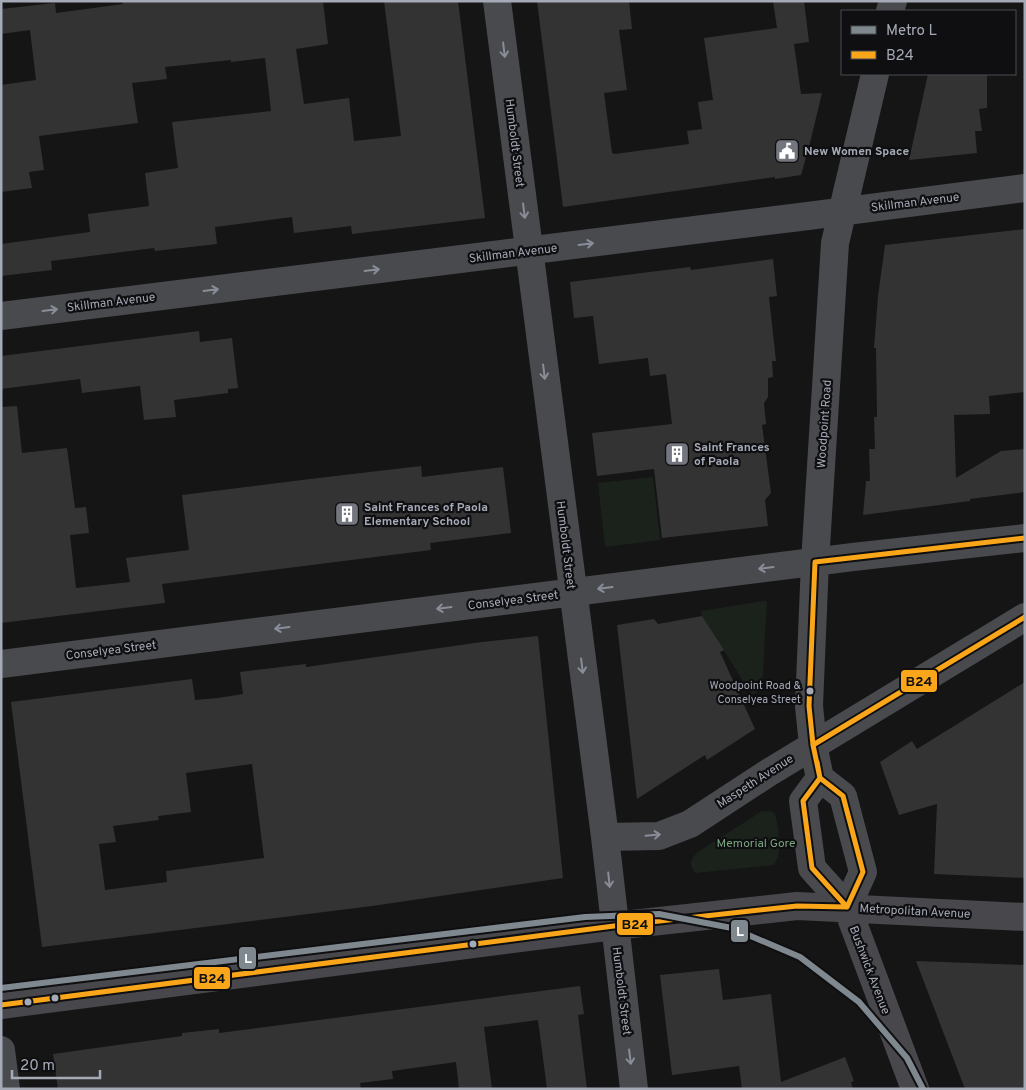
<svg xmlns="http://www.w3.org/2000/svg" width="1026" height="1090" viewBox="0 0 1026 1090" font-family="Overpass,sans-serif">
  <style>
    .green { fill: #1b221c }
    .building { fill: #333334; fill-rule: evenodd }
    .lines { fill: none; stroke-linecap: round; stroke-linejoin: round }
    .street { stroke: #494a4e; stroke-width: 28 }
    .secondary { stroke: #48484c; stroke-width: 28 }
    .bus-1-casing { stroke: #0f0f11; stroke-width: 9 }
    .bus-1 { stroke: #faa61a; stroke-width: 5 }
    .metro-1-casing { stroke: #0f0f11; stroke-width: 10 }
    .metro-1 { stroke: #7f888f; stroke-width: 6 }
    .oneway { stroke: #898d98 }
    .bus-dot { fill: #a5aab7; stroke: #0f0f11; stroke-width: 2 }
    .labels { text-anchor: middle; stroke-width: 4.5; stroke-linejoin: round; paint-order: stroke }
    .bus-label { font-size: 11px; fill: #a5aab7; stroke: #0f0f11; text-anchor: end }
    .street-label { font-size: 12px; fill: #a5aab7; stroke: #0f0f11 }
    .poi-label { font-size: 12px; font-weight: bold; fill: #a5aab7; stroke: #0f0f11; text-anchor: start }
    .park-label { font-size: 12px; fill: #7aa47e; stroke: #0f0f11 }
    .line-badge { stroke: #0f0f11; stroke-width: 2 }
    .badge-label { font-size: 14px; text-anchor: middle; font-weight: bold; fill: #fff }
    .pale-badge-label { font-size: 14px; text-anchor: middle; font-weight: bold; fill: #111 }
  </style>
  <rect width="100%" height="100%" fill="#151515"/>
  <path class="green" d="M 653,477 L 660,540 L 605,547 L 598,483 Z
    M 764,601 L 767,602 L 762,689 L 752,695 L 702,616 L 701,611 Z
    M 762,811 C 767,812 771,810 774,813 C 779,820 780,849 778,857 C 777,859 775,863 774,865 L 695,873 C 689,863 690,860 698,852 Z"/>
  <path class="building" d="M 122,1 L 323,1 L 328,44 L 296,49 L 304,104 L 349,98 L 354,141 L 401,136 L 384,1 L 458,1 L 485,218 L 352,234 L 351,226 L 294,233 L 292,217 L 215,227 L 217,244 L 155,251 L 154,248 L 51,261 L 52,270 L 1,276 L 1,244 L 90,232 L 88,214 L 149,206 L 145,173 L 178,168 L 172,122 L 271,111 L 265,58 L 231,62 L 231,60 L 165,67 L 167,79 L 132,83 L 138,123 L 39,136 L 44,170 L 29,172 L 32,188 L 1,192 L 1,85 L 36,80 L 30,30 L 1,34 L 1,9 L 55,3 L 56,13 L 123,4 Z
    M 537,1 L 629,1 L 632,29 L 619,30 L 627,90 L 604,93 L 612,153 L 615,154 L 689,144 L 687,131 L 702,129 L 698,102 L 713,100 L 704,38 L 777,28 L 773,1 L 804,1 L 809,42 L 794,44 L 801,94 L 822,93 L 809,147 L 801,175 L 775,179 L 775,177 L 563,207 Z
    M 928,74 L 987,74 L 987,108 L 979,109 L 982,131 L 975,131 L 977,153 L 909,160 Z
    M 1025,229 L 1025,392 L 989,396 L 990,414 L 954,415 L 956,478 L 1001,451 L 1025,449 L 1025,492 L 970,499 L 970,501 L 863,515 L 866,481 L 870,481 L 869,449 L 875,449 L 874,417 L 877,417 L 876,348 L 874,348 L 878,296 L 885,245 Z
    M 773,259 L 777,296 L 769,297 L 776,361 L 772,361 L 773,377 L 768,378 L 768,397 L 764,403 L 766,424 L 762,425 L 771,493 L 765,500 L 768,526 L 662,538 L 654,469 L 597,476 L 592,433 L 672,424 L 666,374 L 650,376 L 648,358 L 599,364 L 593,316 L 574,318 L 570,282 L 690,267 L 691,270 Z
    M 199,331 L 200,342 L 232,338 L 238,388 L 228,389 L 228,393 L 174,400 L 176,417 L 144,420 L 140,386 L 82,393 L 80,379 L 1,389 L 1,356 Z
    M 17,406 L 22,453 L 67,448 L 75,508 L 86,507 L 89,533 L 70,535 L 76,588 L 130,582 L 126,558 L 189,550 L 182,495 L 310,479 L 421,466 L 422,477 L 503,467 L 511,533 L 430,543 L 431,550 L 162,584 L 165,603 L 1,623 L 1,407 Z
    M 702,616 L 724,650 L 720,652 L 755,729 L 707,760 L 705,755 L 637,799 L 617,625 L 654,619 L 658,624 Z
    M 538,636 L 563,878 L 372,906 L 42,947 L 11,702 L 192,679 L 195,700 L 218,698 L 243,694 L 240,672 L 306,664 L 306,667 L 482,642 ZM 252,764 L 264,858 L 166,871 L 167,882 L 105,890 L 99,844 L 116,842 L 113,826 L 159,820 L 158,816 L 191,812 L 186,773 Z
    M 1025,682 L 1025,878 L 934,874 L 937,804 L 899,815 L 880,762 L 912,741 L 917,749 Z
    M 916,961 L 1025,965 L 1025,1089 L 965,1089 Z
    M 719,969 L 723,1000 L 771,994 L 781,1082 L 845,1057 L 854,1081 L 851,1082 L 853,1089 L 742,1089 L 739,1066 L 672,1075 L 660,975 Z
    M 580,986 L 584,1014 L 578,1015 L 587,1089 L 547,1089 L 538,1020 L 484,1027 L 492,1089 L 459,1089 L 456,1062 L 392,1071 L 393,1079 L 360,1083 L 361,1089 L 58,1089 L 53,1054 L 182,1036 L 182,1033 L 219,1029 L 219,1033 Z"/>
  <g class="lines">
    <path class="street" d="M 497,1 L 605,837 L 634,1089
      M 890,11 L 893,1
      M 1,316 L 800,217 L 1025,188
      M 1,664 L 853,557 L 1025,538
      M 820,778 L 803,801 L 812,868 L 847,907 L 863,872 L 843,796 L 820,778 L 813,745 L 809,706 L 815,562 L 835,243 L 875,74
      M 605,837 L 659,836 L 690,824 L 768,773 L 1025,617
      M 1,1050 L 6,1089"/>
    <path class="secondary" d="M 847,907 L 915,1089
      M 1,1005 L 614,926 L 797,906 L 1025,917"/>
    <defs>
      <path id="bus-1" d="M 813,745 L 1025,617
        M 817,762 L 820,778 L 803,801 L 812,868 L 847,907
        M 847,907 L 863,872 L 843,796 L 820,778 L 813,745 L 809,706 L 815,562 L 1025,538
        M 1,1005 L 614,926 L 797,906 L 847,907"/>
    </defs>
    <use href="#bus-1" class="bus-1-casing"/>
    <use href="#bus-1" class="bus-1"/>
    <defs>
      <path id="metro-1" d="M 1,988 L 585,917 L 659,914 L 732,928 L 800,957 L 859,1002 L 907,1058 L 923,1089"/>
    </defs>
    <use href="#metro-1" class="metro-1-casing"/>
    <use href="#metro-1" class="metro-1"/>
  </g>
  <defs><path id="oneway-shaft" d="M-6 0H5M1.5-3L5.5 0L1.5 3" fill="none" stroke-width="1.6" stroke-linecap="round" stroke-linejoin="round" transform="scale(1.25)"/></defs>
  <g class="oneway">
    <use href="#oneway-shaft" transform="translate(504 50) rotate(83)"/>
    <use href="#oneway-shaft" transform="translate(524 211) rotate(83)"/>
    <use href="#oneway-shaft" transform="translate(586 244) rotate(-7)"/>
    <use href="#oneway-shaft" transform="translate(372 270) rotate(-7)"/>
    <use href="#oneway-shaft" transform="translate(211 290) rotate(-7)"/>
    <use href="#oneway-shaft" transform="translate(50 310) rotate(-7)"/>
    <use href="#oneway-shaft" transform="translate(544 372) rotate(83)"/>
    <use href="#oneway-shaft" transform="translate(766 568) rotate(173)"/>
    <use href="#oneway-shaft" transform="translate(605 588) rotate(173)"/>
    <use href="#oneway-shaft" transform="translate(444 608) rotate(173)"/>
    <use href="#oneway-shaft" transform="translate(282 628) rotate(173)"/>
    <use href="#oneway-shaft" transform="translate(582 666) rotate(83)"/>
    <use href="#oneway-shaft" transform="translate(653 835) rotate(-5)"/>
    <use href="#oneway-shaft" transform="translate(609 880) rotate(84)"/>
    <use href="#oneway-shaft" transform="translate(630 1057) rotate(83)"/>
  </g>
  <defs>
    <symbol id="civic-square" viewBox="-11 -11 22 22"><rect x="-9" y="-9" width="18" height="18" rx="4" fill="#73767e" stroke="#0f0f11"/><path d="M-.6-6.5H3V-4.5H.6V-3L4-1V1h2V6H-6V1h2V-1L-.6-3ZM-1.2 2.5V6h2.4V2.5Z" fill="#fff"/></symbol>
    <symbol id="building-square" viewBox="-11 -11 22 22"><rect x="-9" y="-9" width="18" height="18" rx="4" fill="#73767e" stroke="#0f0f11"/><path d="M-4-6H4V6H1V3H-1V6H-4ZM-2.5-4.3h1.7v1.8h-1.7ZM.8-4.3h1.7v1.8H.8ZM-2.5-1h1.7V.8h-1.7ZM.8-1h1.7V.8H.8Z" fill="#fff"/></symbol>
  </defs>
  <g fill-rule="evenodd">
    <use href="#civic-square" x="773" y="137" width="28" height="28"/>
    <use href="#building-square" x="663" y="440" width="28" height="28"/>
    <use href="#building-square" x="333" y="500" width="28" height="28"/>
  </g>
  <g class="bus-dot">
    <circle cx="810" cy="691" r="4.5"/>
    <circle cx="473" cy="944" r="4.5"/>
    <circle cx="55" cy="998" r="4.5"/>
    <circle cx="28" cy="1002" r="4.5"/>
  </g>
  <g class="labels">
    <g class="bus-label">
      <text x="801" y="689">Woodpoint Road &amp;<tspan x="801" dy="14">Conselyea Street</tspan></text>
    </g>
    <g class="street-label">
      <text transform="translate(515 143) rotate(83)" y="4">Humboldt Street</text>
      <text transform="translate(915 202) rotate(-7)" y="4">Skillman Avenue</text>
      <text transform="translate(513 253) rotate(-7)" y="4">Skillman Avenue</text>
      <text transform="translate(111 302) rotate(-7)" y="4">Skillman Avenue</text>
      <text transform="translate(824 424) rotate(-86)" y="4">Woodpoint Road</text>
      <text transform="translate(566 545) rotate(83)" y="4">Humboldt Street</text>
      <text transform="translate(513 600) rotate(-7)" y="4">Conselyea Street</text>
      <text transform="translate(111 650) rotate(-7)" y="4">Conselyea Street</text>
      <text transform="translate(755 781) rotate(-33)" y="4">Maspeth Avenue</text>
      <text transform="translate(915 911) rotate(3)" y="4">Metropolitan Avenue</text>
      <text transform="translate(870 970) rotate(69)" y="4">Bushwick Avenue</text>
      <text transform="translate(622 991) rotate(83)" y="4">Humboldt Street</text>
    </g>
    <g class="poi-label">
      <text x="804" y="155">New Women Space</text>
      <text x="694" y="451">Saint Frances<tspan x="694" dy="14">of Paola</tspan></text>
      <text x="364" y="511">Saint Frances of Paola<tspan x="364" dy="14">Elementary School</tspan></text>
    </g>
    <g class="park-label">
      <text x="756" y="847">Memorial Gore</text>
    </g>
  </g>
  <g class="line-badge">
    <rect x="900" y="669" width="38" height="24" rx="5" fill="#faa61a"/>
    <rect x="616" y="912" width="38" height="24" rx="5" fill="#faa61a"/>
    <rect x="730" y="919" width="19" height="24" rx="5" fill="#7f888f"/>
    <rect x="238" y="946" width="19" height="24" rx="5" fill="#7f888f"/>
    <rect x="193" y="966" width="38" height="24" rx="5" fill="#faa61a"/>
  </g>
  <g class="badge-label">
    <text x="740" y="936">L</text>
    <text x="248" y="963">L</text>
  </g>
  <g class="pale-badge-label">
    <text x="919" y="686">B24</text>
    <text x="635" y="929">B24</text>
    <text x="212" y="983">B24</text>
  </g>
  <rect width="1026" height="1090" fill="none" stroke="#a5aab7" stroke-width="5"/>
  <rect x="841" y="10" width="175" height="65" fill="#0f0f11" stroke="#4b4d53"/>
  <rect x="851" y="26" width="25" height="8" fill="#7f888f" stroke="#4b4d53"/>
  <text x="886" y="35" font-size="15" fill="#a5aab7">Metro L</text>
  <rect x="851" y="51" width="25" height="8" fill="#faa61a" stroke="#4b4d53"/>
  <text x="886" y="60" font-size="15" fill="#a5aab7">B24</text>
  <path d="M12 1070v8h88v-8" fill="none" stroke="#a5aab7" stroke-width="2.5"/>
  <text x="20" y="1070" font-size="15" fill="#a5aab7" stroke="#0f0f11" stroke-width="4" paint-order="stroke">20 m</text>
</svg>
